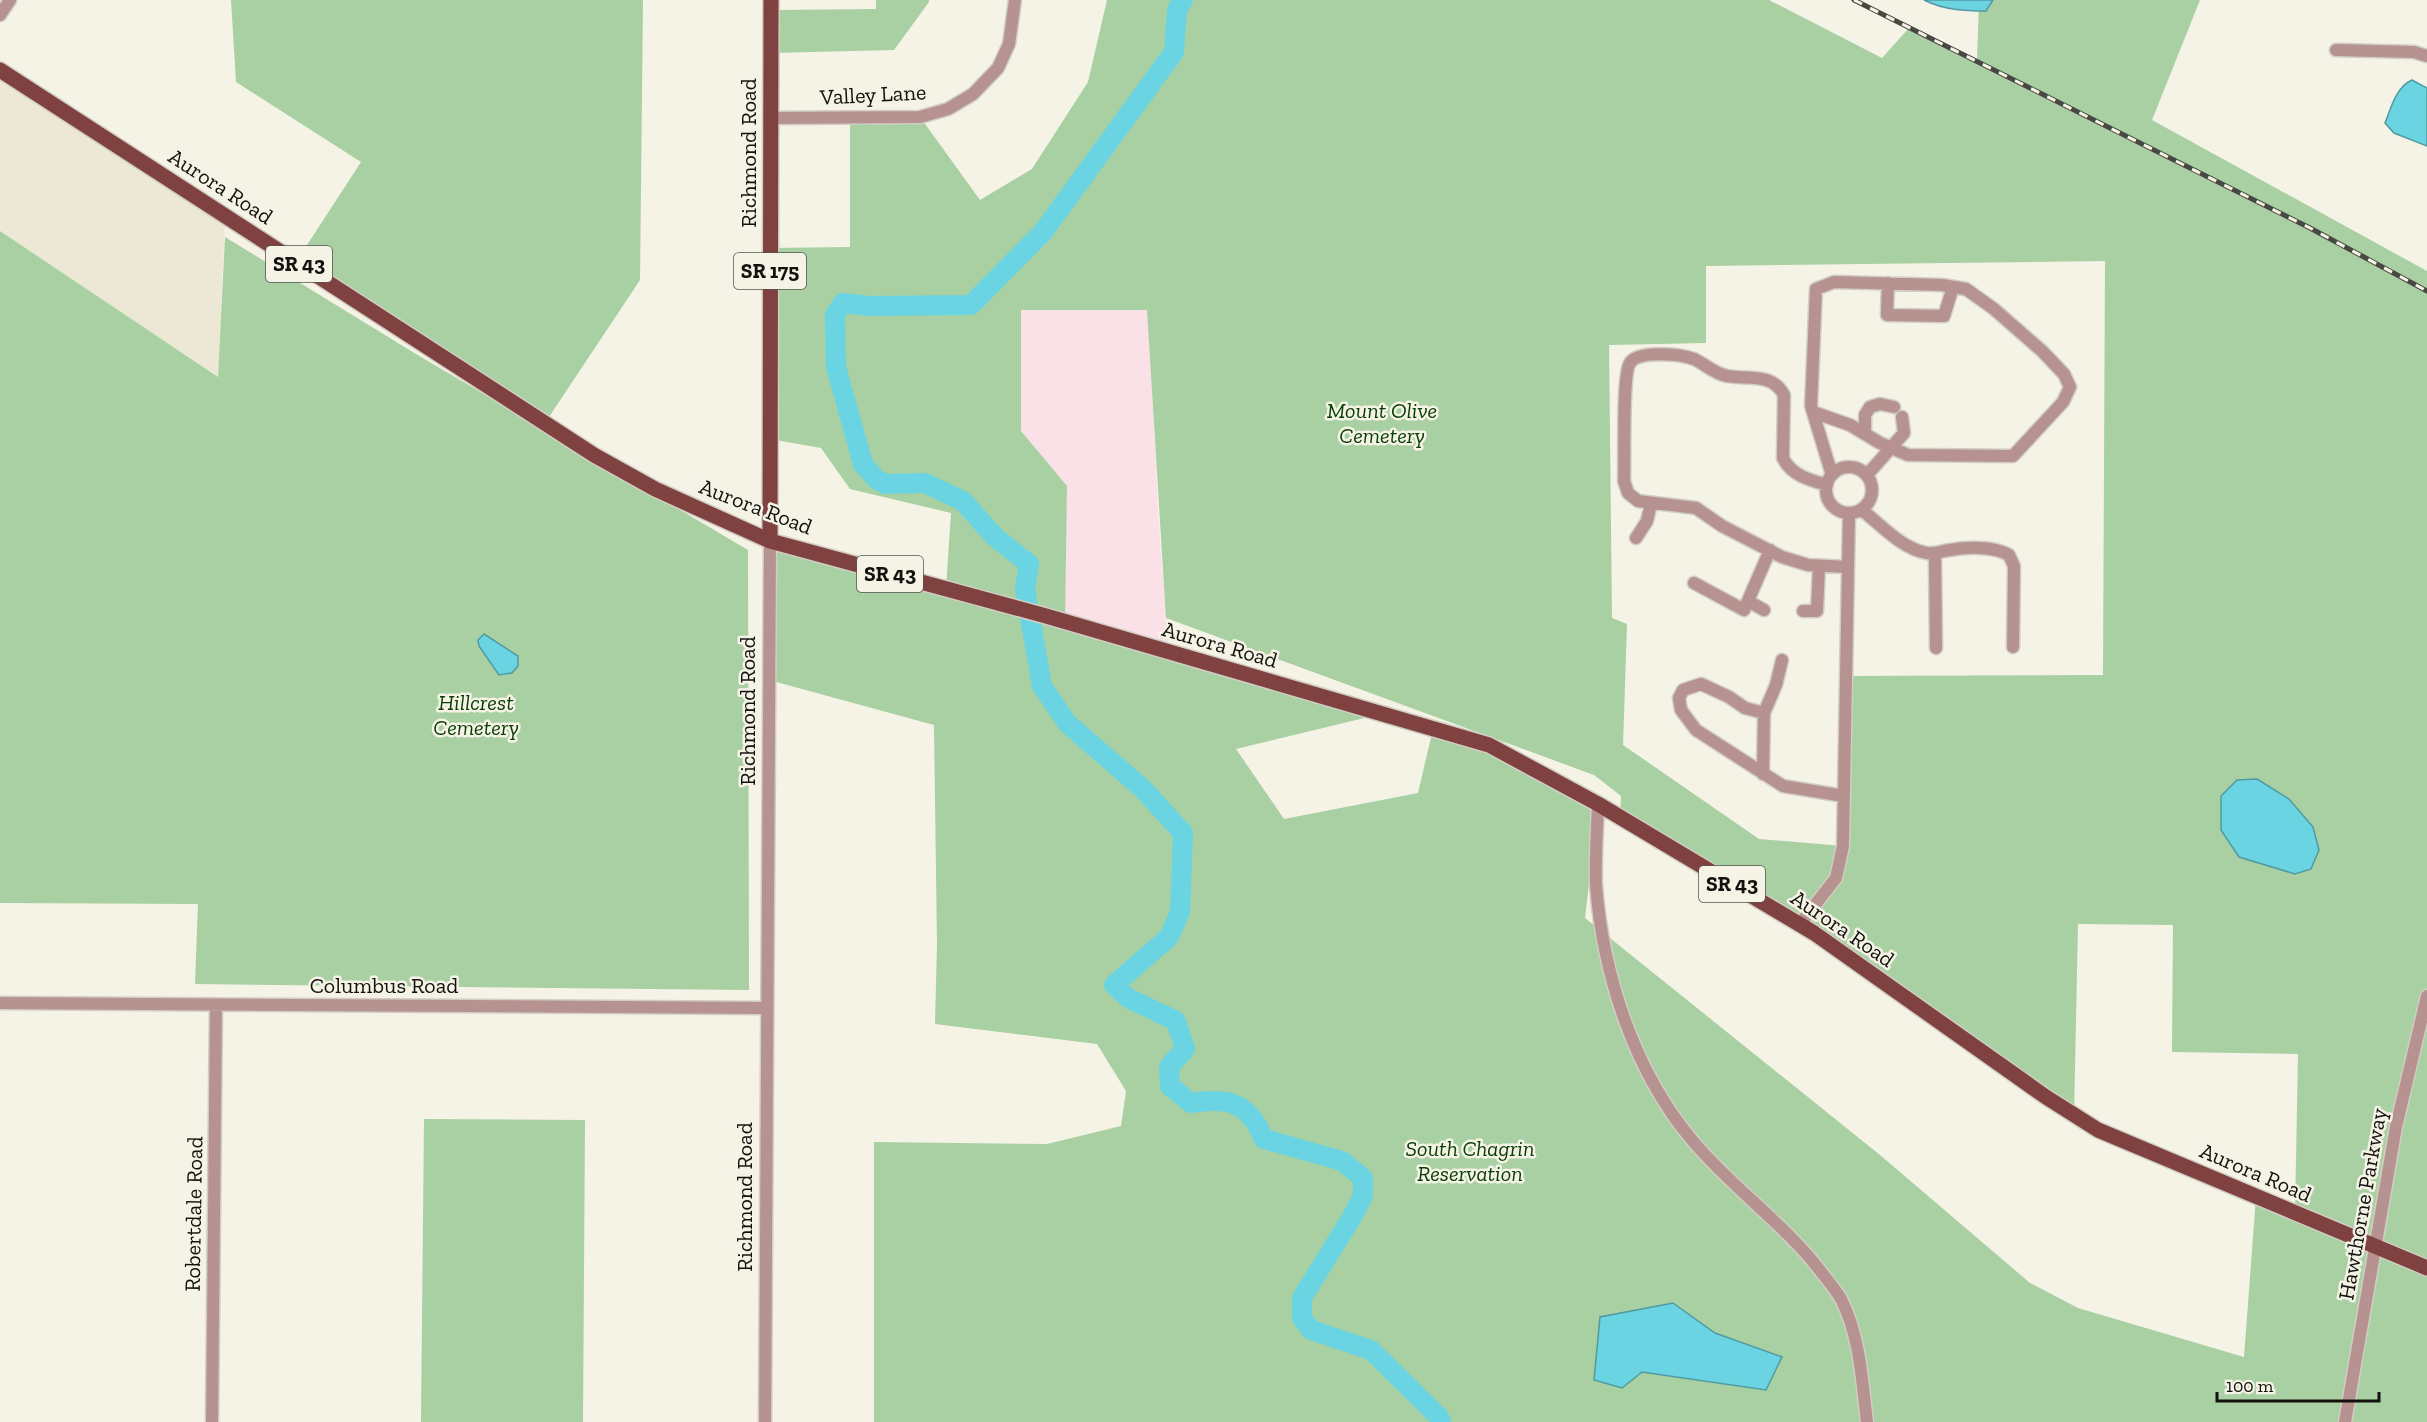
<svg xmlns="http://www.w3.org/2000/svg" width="2427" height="1422" viewBox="0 0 2427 1422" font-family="'Zilla Slab',serif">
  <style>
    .built { fill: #ece8d5 }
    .industrial { fill: #fae0e7 }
    .green { fill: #a8d0a2; fill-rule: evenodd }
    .water { fill: #6bd4e2; stroke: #509aa2; stroke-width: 1.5 }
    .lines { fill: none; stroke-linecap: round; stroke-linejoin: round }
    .river { stroke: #6bd4e2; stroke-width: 20 }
    .minor-casing { stroke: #d1cec3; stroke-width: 15 }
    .major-casing { stroke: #d1cec3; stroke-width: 18 }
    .minor { stroke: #b69290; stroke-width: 12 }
    .major { stroke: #7f4241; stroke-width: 15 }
    .rail-casing { stroke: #484741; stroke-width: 5 }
    .rail { stroke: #f5f2e6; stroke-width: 3; stroke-dasharray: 9; stroke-linecap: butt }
    .labels { text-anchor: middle; stroke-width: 5; stroke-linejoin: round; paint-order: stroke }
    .shield { fill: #f5f2e6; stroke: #56544e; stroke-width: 1.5 }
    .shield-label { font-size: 21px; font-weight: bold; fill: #12110d }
    .street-label { font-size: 22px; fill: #12110d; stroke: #f5f2e6 }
    .park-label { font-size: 22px; font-style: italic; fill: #073e02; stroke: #f5f2e6 }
  </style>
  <rect width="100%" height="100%" fill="#f5f2e6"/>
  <path class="built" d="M 0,70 L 225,216 L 218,377 L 0,231 Z"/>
  <path class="industrial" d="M 1021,310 L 1148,310 L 1159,529 L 1169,652 L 1064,621 L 1067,486 L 1021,431 Z"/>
  <path class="green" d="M 231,0 L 643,0 L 640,280 L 545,423 L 296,262 L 361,162 L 236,82 Z
    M 876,0 L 929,0 L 929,2 L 894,50 L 770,53 L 775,10 L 876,9 Z
    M 1107,0 L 1769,0 L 1882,58 L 1909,28 L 1977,61 L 1979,0 L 2200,0 L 2152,120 L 2427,271 L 2427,1422 L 874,1422 L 874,1142 L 1047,1144 L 1121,1126 L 1126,1091 L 1097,1044 L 935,1024 L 937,944 L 934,725 L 769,680 L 770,541 L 946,588 L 951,513 L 850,489 L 821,448 L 770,439 L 770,248 L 850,247 L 850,118 L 920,117 L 980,200 L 1032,169 L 1088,82 ZM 2105,261 L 2103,675 L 1846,676 L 1843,846 L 1759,839 L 1623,745 L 1627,624 L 1612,618 L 1609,345 L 1706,343 L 1706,266 ZM 1021,310 L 1147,310 L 1166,618 L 1594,775 L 1621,796 L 1620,817 L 1814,933 L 2074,1115 L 2078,924 L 2173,925 L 2172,1052 L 2298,1054 L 2295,1213 L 2256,1197 L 2244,1357 L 2078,1308 L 2030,1283 L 1880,1155 L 1585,918 L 1598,804 L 1489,745 L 1433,729 L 1418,793 L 1284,819 L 1236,749 L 1381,714 L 1065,622 L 1067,486 L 1021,431 Z
    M 0,231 L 218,377 L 225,237 L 416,354 L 748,550 L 749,990 L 195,984 L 198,904 L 0,903 Z
    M 424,1119 L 585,1120 L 583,1422 L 421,1422 Z"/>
  <path class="water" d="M 1924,0 L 1993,0 L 1986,11 C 1965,11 1944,10 1924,0 Z
    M 2412,80 L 2427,88 L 2427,146 L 2394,133 L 2385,123 C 2391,108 2396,87 2412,80 Z
    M 484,634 L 518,656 L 518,666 L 512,673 L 499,675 L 479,646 L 478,640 Z
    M 2257,779 L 2289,799 L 2313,827 L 2319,850 L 2311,869 L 2295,874 L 2239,857 L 2221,830 L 2221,796 L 2237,780 Z
    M 1673,1303 L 1715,1333 L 1782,1357 L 1766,1390 L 1642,1372 L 1622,1388 L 1594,1380 L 1600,1317 Z"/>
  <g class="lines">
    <path class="river" d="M 1183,0 L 1177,10 L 1174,52 L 1043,232 L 971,305 L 869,306 L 843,303 L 835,315 L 836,367 L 863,464 L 877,480 L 886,484 L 925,483 L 963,501 L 995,537 L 1029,564 L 1025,589 L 1042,686 L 1067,723 L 1143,789 L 1183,833 L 1180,912 L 1169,937 L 1114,985 L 1128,998 L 1176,1021 L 1185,1049 L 1169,1067 L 1170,1086 L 1191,1103 C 1229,1097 1248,1102 1264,1139 L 1342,1161 L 1363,1178 L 1363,1196 L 1352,1217 L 1302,1298 L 1302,1318 L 1311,1330 L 1371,1350 L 1439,1417 L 1441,1422"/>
    <defs>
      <path id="minor" d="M 0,15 L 10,0
        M 2336,50 L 2414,52 L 2427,56
        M 770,118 L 920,117 L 948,109 L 973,94 L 998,68 L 1009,44 L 1015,0
        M 1888,283 L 1887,315 L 1944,316 L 1953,287
        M 1813,412 L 1850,425 L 1880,443 L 1908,455 L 2013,456 L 2063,402 L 2070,387 L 2064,374 L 2042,351 L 1994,309 L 1966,289 L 1942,285 L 1834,282 L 1816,289 L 1811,406 L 1832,475
        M 1865,434 L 1865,415 L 1870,407 L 1880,404 L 1894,407
        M1826 490a23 23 0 1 1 46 0a23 23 0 1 1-46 0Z
        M 1867,475 L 1904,433 L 1902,417
        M 1827,485 C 1809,480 1791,475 1783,458 L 1784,395 C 1772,372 1748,380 1727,376 C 1715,374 1705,364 1694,359 C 1680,354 1638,350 1630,363 C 1622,374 1625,460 1624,481 L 1628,493 L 1638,501 L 1696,508 L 1722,526 L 1782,557 L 1808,565 L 1848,567
        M 1862,510 C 1881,525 1902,549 1927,553 C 1935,554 1942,551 1950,550 C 1967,547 1994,546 2009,555 L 2014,566 L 2013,647
        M 1636,538 L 1647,521 L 1651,503
        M 1935,553 L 1936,648
        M 1694,583 L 1744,610 L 1770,550
        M 1748,601 L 1764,610
        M 1803,611 L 1817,611 L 1819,566
        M 1764,713 L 1745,708 L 1729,697 L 1701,684 L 1683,690 L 1679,698 L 1681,710 L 1696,730 L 1783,786 L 1844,796
        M 1763,774 L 1764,713 L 1776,685 L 1782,660
        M 1598,804 C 1597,831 1595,859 1596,885 C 1603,975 1634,1071 1692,1140 C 1732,1188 1785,1224 1822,1273 C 1828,1281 1836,1290 1841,1299 C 1860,1336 1862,1381 1867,1422
        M 1800,924 L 1836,878 L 1843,846 L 1849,513
        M 0,1003 L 767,1008
        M 212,1422 L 216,1006
        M 765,1422 L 770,541
        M 2345,1422 L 2396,1127 L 2427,996"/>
      <path id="major" d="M 0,70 L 594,455 L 655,489 L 770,541 L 1046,616 L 1489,745 L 1598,804 L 1814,933 L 2046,1097 L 2098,1130 L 2427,1268
        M 770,541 L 771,0"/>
    </defs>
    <use href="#minor" class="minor-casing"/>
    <use href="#major" class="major-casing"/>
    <use href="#minor" class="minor"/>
    <use href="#major" class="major"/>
    <defs>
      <path id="rail" d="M 1854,0 L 2310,228 L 2427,291"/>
    </defs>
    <use href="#rail" class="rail-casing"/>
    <use href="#rail" class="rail"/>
  </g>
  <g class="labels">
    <g class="shield">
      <rect x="266" y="246" width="66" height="36" rx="4.5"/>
      <rect x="734" y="253" width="72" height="36" rx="4.5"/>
      <rect x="857" y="556" width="66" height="36" rx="4.5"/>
      <rect x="1699" y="866" width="66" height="36" rx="4.5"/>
    </g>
    <g class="shield-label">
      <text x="299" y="271">SR 43</text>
      <text x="770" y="278">SR 175</text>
      <text x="890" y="581">SR 43</text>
      <text x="1732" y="891">SR 43</text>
    </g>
    <g class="street-label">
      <text transform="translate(873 94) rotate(-3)" y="8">Valley Lane</text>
      <text transform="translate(748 153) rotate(-90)" y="8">Richmond Road</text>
      <text transform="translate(221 186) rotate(33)" y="8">Aurora Road</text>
      <text transform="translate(756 506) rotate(21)" y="8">Aurora Road</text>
      <text transform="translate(1220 644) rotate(16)" y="8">Aurora Road</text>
      <text transform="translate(747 711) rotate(-90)" y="8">Richmond Road</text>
      <text transform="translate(1843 928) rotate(34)" y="8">Aurora Road</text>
      <text x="384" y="993">Columbus Road</text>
      <text transform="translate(2256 1172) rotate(23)" y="8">Aurora Road</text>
      <text transform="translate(744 1197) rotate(-90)" y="8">Richmond Road</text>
      <text transform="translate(2362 1204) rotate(-80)" y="8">Hawthorne Parkway</text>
      <text transform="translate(193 1214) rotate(-89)" y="8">Robertdale Road</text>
    </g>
    <g class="park-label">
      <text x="1382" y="418">Mount Olive<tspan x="1382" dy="25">Cemetery</tspan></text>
      <text x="476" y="710">Hillcrest<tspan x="476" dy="25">Cemetery</tspan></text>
      <text x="1470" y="1156">South Chagrin<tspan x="1470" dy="25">Reservation</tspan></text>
    </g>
  </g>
  <path d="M2217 1392v9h162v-9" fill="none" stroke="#12110d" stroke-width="3"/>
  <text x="2226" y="1392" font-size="18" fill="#12110d" stroke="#f5f2e6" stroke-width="4.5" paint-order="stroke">100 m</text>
</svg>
